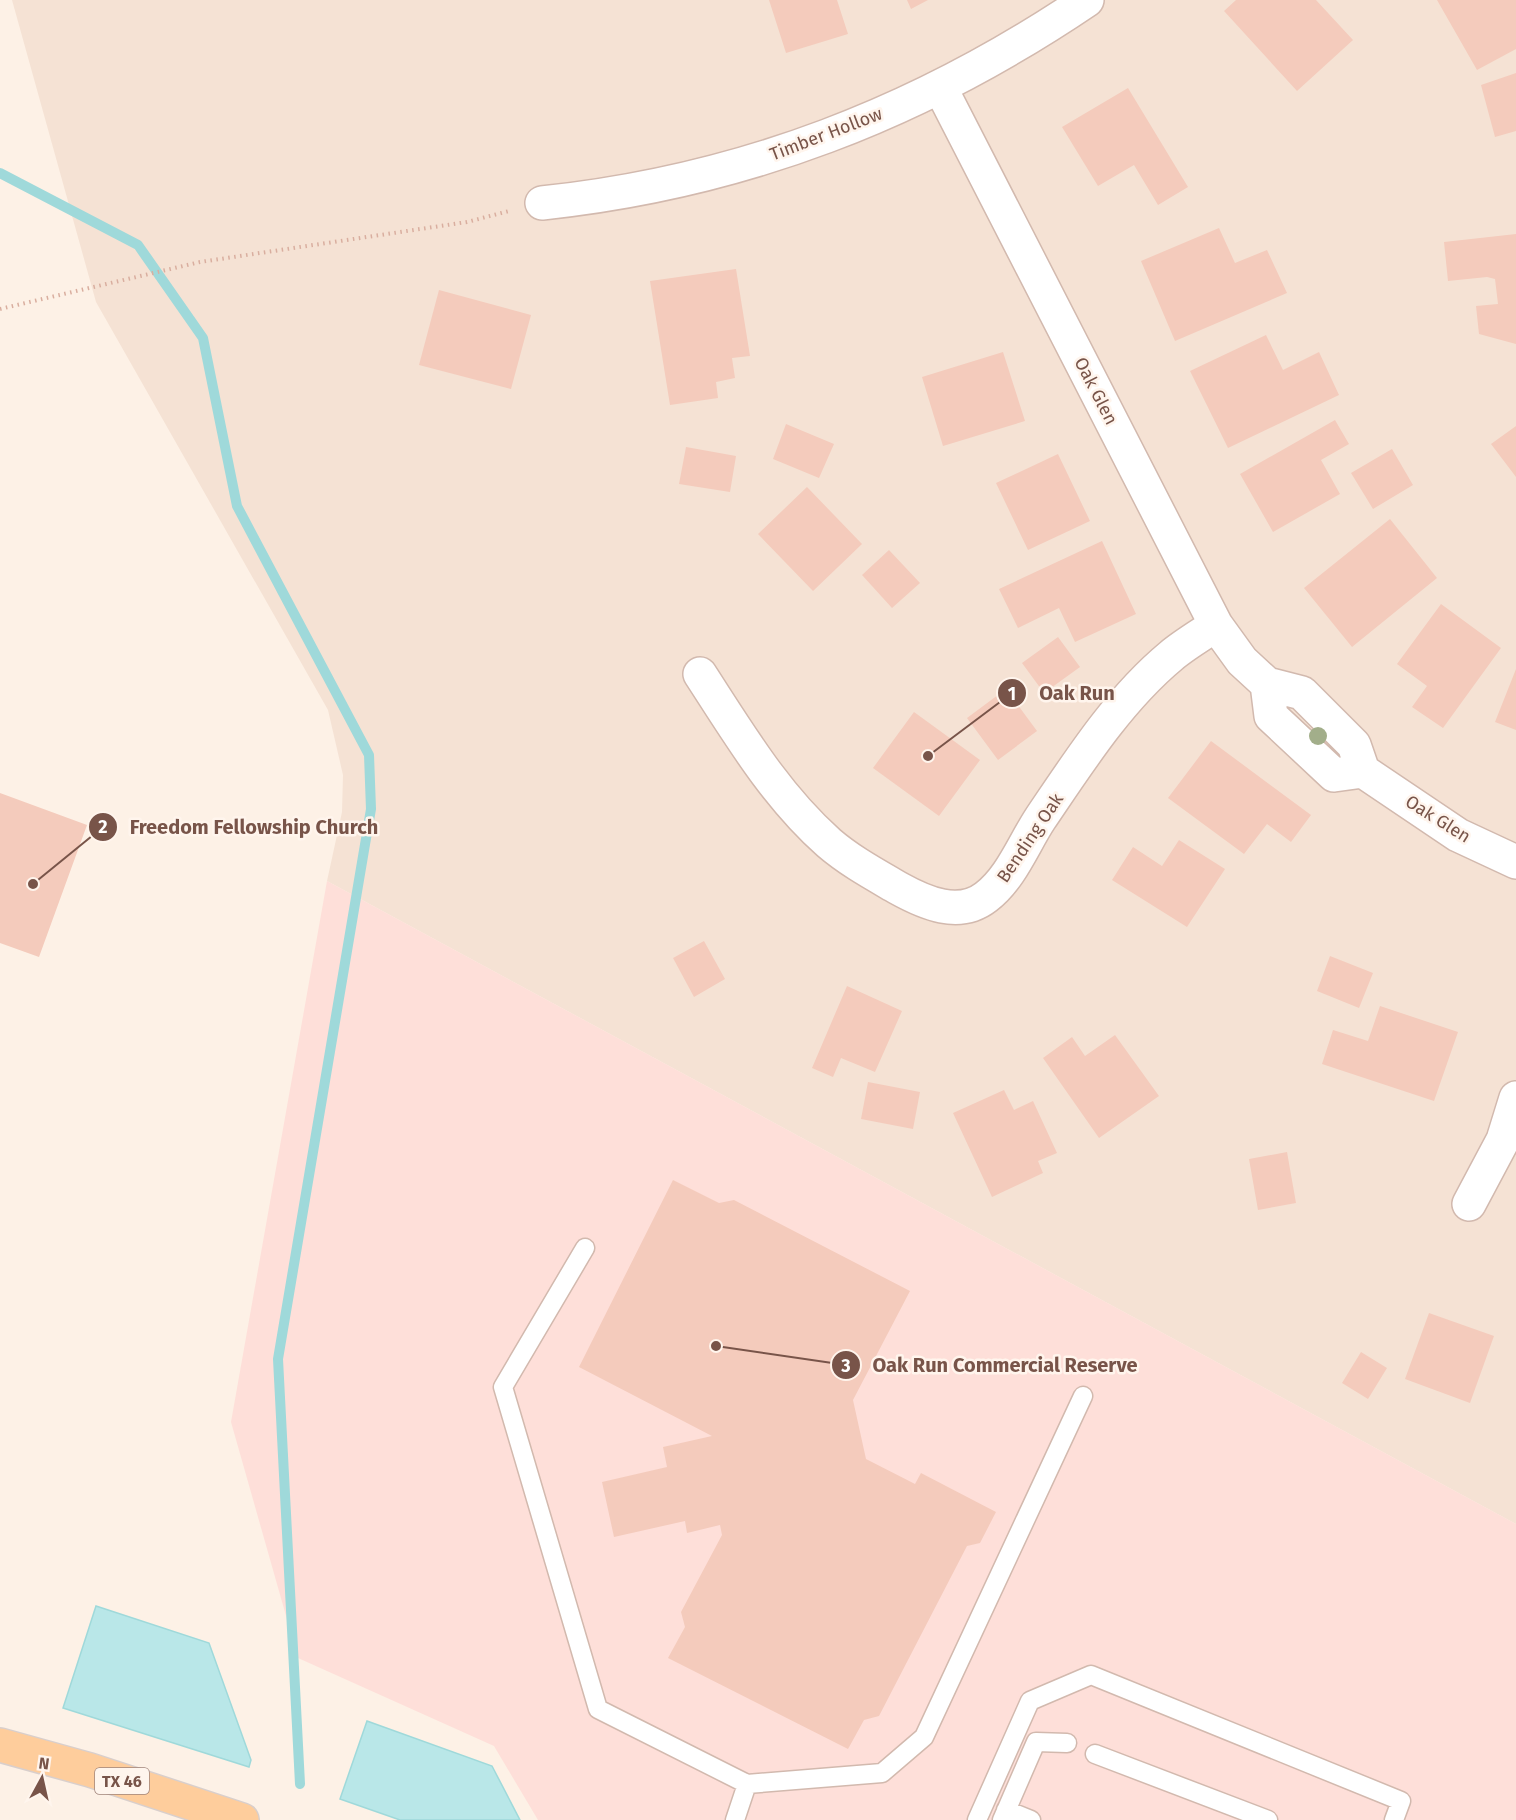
<svg xmlns="http://www.w3.org/2000/svg" width="1516" height="1820" viewBox="0 0 1516 1820" font-family="'Fira Sans',sans-serif">
  <style>
    .residential { fill: #f5e2d4 }
    .commercial { fill: #fedfd9 }
    .water { fill: #b9e7e8; stroke: #9fd9da; stroke-width: 1.5 }
    .lines { fill: none; stroke-linecap: round; stroke-linejoin: round }
    .stream { stroke: #9fd9da; stroke-width: 10 }
    .building { fill: #f4cbbc }
    .lane-casing { stroke: #d2b9ae; stroke-width: 21 }
    .street-casing { stroke: #d2b9ae; stroke-width: 36 }
    .primary-casing { stroke: #d9cfcc; stroke-width: 36 }
    .path { stroke: #d9ae9f; stroke-width: 4; stroke-dasharray: 1.5 4.5; stroke-linecap: butt }
    .lane { stroke: #fff; stroke-width: 18 }
    .street { stroke: #fff; stroke-width: 33 }
    .primary { stroke: #fecd9c; stroke-width: 33 }
    .tree { fill: #a2ae8a }
    .labels { text-anchor: middle; stroke-width: 5; stroke-linejoin: round; paint-order: stroke }
    .shield { fill: #fff5ed; stroke: #a0847a; stroke-width: 1.5 }
    .shield-label { font-size: 16px; font-weight: bold; fill: #785449 }
    .street-label { font-size: 18px; fill: #785449; stroke: #fff5ed }
    .leader { fill: none; stroke: #785449; stroke-width: 2 }
    .callout-dot { fill: #785449; stroke: #fff5ed; stroke-width: 2 }
    .mark-label { font-size: 18px; text-anchor: middle; font-weight: bold; fill: #fff }
    .callout-label { font-size: 20px; text-anchor: middle; font-weight: bold; fill: #785449; stroke: #fff5ed; stroke-width: 5; stroke-linejoin: round; paint-order: stroke }
  </style>
  <rect width="100%" height="100%" fill="#fdf1e6"/>
  <path class="residential" d="M 12,0 L 1516,0 L 1516,1524 L 327,881 L 342,812 L 343,775 L 328,710 L 96,302 Z"/>
  <path class="commercial" d="M 327,881 L 1516,1524 L 1516,1820 L 538,1820 L 494,1746 L 298,1658 L 231,1422 Z"/>
  <path class="water" d="M 96,1606 L 209,1643 L 251,1760 L 249,1767 L 63,1708 Z
    M 367,1721 L 492,1766 L 520,1820 L 400,1820 L 340,1799 Z"/>
  <g class="lines">
    <path class="stream" d="M 0,173 L 138,245 L 203,338 L 237,506 L 369,755 L 371,809 L 278,1359 L 300,1784"/>
  </g>
  <path class="building" d="M 769,0 L 837,0 L 848,34 L 786,53 Z
    M 907,0 L 928,0 L 911,9 Z
    M 1236,0 L 1316,0 L 1353,40 L 1297,91 L 1224,11 Z
    M 1437,0 L 1516,0 L 1516,49 L 1477,70 Z
    M 1516,73 L 1516,131 L 1495,137 L 1481,85 Z
    M 1128,88 L 1188,187 L 1158,205 L 1134,165 L 1098,186 L 1062,127 Z
    M 1219,228 L 1235,263 L 1267,250 L 1287,293 L 1175,341 L 1141,261 Z
    M 1516,234 L 1516,344 L 1479,334 L 1476,306 L 1498,304 L 1495,279 L 1487,277 L 1448,281 L 1444,242 Z
    M 736,269 L 750,356 L 732,358 L 735,378 L 716,382 L 718,398 L 670,405 L 650,281 Z
    M 439,290 L 531,315 L 511,389 L 419,365 Z
    M 1266,335 L 1283,370 L 1319,352 L 1339,395 L 1228,448 L 1190,371 Z
    M 1003,352 L 1025,421 L 943,446 L 922,377 Z
    M 1335,420 L 1349,444 L 1321,460 L 1340,494 L 1273,532 L 1240,474 Z
    M 786,424 L 834,444 L 819,478 L 773,459 Z
    M 1516,426 L 1516,477 L 1491,444 Z
    M 686,447 L 736,456 L 730,492 L 679,484 Z
    M 1392,449 L 1413,485 L 1373,509 L 1351,473 Z
    M 1058,454 L 1090,521 L 1028,550 L 996,483 Z
    M 807,487 L 862,544 L 813,591 L 758,534 Z
    M 1390,519 L 1437,578 L 1352,647 L 1304,588 Z
    M 1102,541 L 1136,614 L 1075,642 L 1059,608 L 1018,628 L 999,589 Z
    M 889,550 L 920,583 L 892,608 L 862,575 Z
    M 1441,604 L 1501,648 L 1443,728 L 1412,707 L 1427,686 L 1397,664 Z
    M 1058,637 L 1080,667 L 1044,693 L 1022,663 Z
    M 1516,669 L 1516,730 L 1495,722 Z
    M 1006,689 L 1037,731 L 998,760 L 967,718 Z
    M 914,712 L 980,760 L 939,816 L 873,768 Z
    M 1211,741 L 1311,815 L 1291,842 L 1267,824 L 1244,854 L 1168,798 Z
    M 0,793 L 87,825 L 39,957 L 0,943 Z
    M 1179,840 L 1225,869 L 1187,927 L 1112,880 L 1133,847 L 1162,866 Z
    M 704,941 L 725,979 L 694,997 L 673,958 Z
    M 1330,956 L 1373,973 L 1359,1008 L 1317,991 Z
    M 847,986 L 902,1011 L 875,1072 L 841,1058 L 833,1077 L 812,1068 Z
    M 1380,1006 L 1458,1032 L 1434,1101 L 1322,1064 L 1333,1030 L 1368,1041 Z
    M 1115,1035 L 1159,1096 L 1099,1138 L 1043,1058 L 1072,1037 L 1085,1056 Z
    M 868,1082 L 920,1092 L 913,1129 L 861,1119 Z
    M 1004,1090 L 1014,1110 L 1033,1101 L 1057,1153 L 1038,1161 L 1043,1173 L 992,1197 L 953,1113 Z
    M 1287,1152 L 1296,1203 L 1258,1210 L 1249,1159 Z
    M 673,1180 L 719,1203 L 734,1200 L 910,1291 L 853,1400 L 866,1459 L 915,1484 L 921,1473 L 996,1512 L 980,1543 L 967,1546 L 879,1716 L 864,1720 L 848,1749 L 668,1658 L 685,1627 L 681,1612 L 722,1535 L 720,1525 L 687,1533 L 685,1521 L 614,1537 L 602,1482 L 667,1467 L 663,1447 L 712,1436 L 579,1367 Z
    M 1429,1313 L 1494,1336 L 1470,1403 L 1405,1379 Z
    M 1361,1352 L 1387,1368 L 1368,1399 L 1342,1383 Z"/>
  <g class="lines">
    <defs>
      <path id="lane" d="M 585,1248 L 503,1387 L 598,1709 L 747,1784 L 882,1773 L 924,1737 L 1083,1396
        M 1095,1754 L 1268,1820
        M 1006,1810 L 1031,1820
        M 735,1820 L 747,1784
        M 977,1820 L 1030,1701 L 1091,1675 L 1401,1801 L 1394,1820
        M 1002,1820 L 1036,1742 L 1067,1743"/>
      <path id="street" d="M 940,87 L 1216,625 L 1242,661 L 1267,684 L 1302,693 L 1354,745 L 1363,771 L 1458,835 L 1516,862
        M 542,203 C 742,182 920,113 1087,0
        M 700,674 C 739,734 775,795 829,843 C 850,861 874,874 898,888 C 925,903 959,918 986,897 C 1011,878 1023,845 1040,819 C 1078,763 1118,700 1171,656 C 1184,645 1201,635 1216,625
        M 1267,684 L 1271,716 L 1334,775 L 1363,771
        M 1469,1204 L 1503,1140 L 1516,1098"/>
      <path id="primary" d="M 0,1745 L 90,1770 L 242,1820"/>
    </defs>
    <use href="#lane" class="lane-casing"/>
    <use href="#street" class="street-casing"/>
    <use href="#primary" class="primary-casing"/>
    <path class="path" d="M 0,309 L 200,262 L 467,222 L 509,211"/>
    <use href="#lane" class="lane"/>
    <use href="#street" class="street"/>
    <use href="#primary" class="primary"/>
  </g>
  <circle class="tree" cx="1318" cy="736" r="9"/>
  <g class="labels">
    <rect class="shield" x="95" y="1768" width="54" height="26" rx="4.5"/>
    <g class="shield-label">
      <text x="122" y="1787">TX 46</text>
    </g>
    <g class="street-label">
      <text transform="translate(826 134) rotate(-21)" y="6">Timber Hollow</text>
      <text transform="translate(1096 391) rotate(63)" y="6">Oak Glen</text>
      <text transform="translate(1438 819) rotate(32)" y="6">Oak Glen</text>
      <text transform="translate(1030 838) rotate(-56)" y="6">Bending Oak</text>
    </g>
  </g>
  <path class="leader" d="M928 756L1012 693M33 884L103 827M716 1346L846 1365"/>
  <g class="callout-dot">
    <circle cx="928" cy="756" r="6"/>
    <circle cx="33" cy="884" r="6"/>
    <circle cx="716" cy="1346" r="6"/>
    <circle cx="1012" cy="693" r="15"/>
    <circle cx="103" cy="827" r="15"/>
    <circle cx="846" cy="1365" r="15"/>
  </g>
  <g class="mark-label">
    <text x="1012" y="700">1</text>
    <text x="103" y="833">2</text>
    <text x="846" y="1372">3</text>
  </g>
  <g class="callout-label">
    <text x="1077" y="700">Oak Run</text>
    <text x="254" y="834">Freedom Fellowship Church</text>
    <text x="1005" y="1372">Oak Run Commercial Reserve</text>
  </g>
  <g transform="translate(42 1778) rotate(8)" stroke="#fff5ed" stroke-width="4.5" paint-order="stroke">
  <path d="M0-4.5L10 22L0 15L-10 22Z" fill="#785449"/>
  <text y="-9" font-size="16" font-weight="bold" text-anchor="middle" fill="#785449">N</text>
  </g>
</svg>
